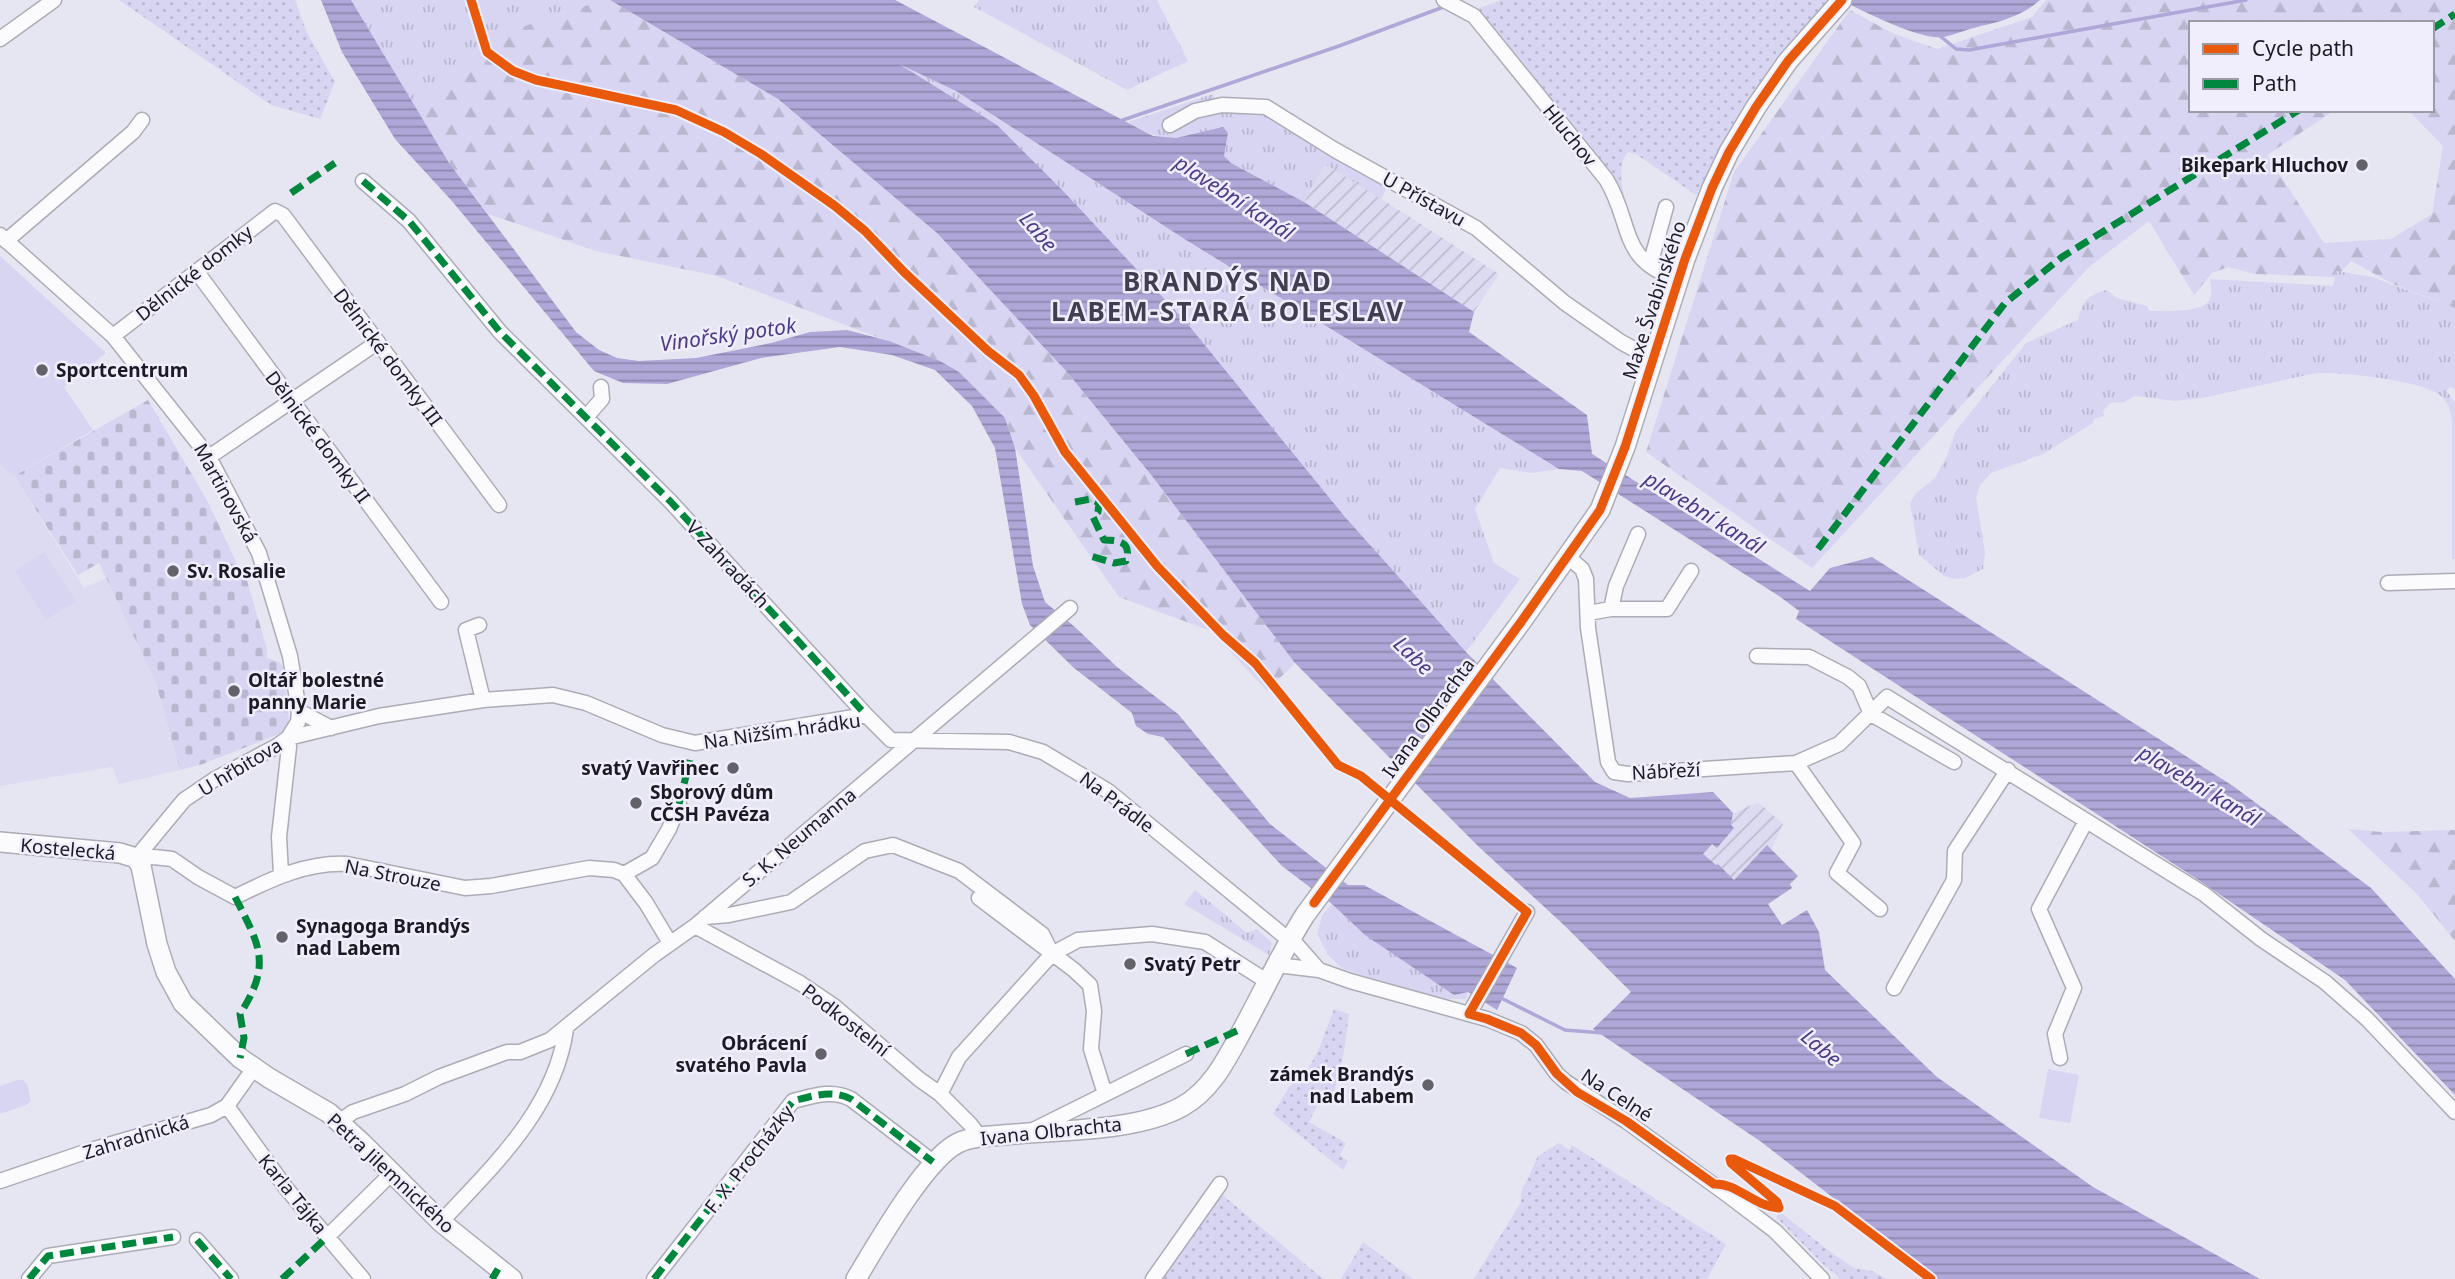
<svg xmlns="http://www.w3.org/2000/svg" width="2455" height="1279" viewBox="0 0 2455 1279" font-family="'Noto Sans',sans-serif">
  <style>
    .built { fill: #dddbf1 }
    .industrial { fill: url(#industrial-furrows) }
    .grass { fill: url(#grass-tufts) }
    .forest { fill: url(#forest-firs); fill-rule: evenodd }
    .cemetery { fill: url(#cemetery-stones) }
    .park { fill: url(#park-dots) }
    .pitch { fill: #d8d5f3 }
    .water { fill: url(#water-rules) }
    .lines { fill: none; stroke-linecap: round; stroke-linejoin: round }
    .stream { stroke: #afa7d7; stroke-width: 3.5 }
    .minor-casing { stroke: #acacb6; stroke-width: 17 }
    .major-casing { stroke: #acacb6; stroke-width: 22 }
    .minor { stroke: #fbfbfd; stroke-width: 14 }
    .major { stroke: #fbfbfd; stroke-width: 19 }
    .quiet { stroke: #00873e; stroke-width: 7; stroke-dasharray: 14 7; stroke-linecap: butt }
    .cycleway-casing { stroke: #f0eefc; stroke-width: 13 }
    .cycleway { stroke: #e8590c; stroke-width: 9 }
    .poi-dot { fill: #63626b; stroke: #f0eefc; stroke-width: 2.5 }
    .labels { text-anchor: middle; stroke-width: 5; stroke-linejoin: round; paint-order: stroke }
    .street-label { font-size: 19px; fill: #1c1b23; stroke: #f0eefc }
    .poi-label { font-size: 19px; font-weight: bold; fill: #1c1b23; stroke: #f0eefc; text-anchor: start }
    .water-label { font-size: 21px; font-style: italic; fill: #4d3b86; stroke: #f0eefc }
    .district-label { font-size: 26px; font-weight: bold; letter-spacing: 2px; fill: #403e50; stroke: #f0eefc }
  </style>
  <defs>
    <pattern id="industrial-furrows" width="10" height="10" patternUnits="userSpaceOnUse" patternTransform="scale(1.75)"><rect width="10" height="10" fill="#dddbf1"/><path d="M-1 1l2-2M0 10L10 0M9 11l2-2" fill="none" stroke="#bdbbce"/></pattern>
    <pattern id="grass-tufts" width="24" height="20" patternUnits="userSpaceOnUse" patternTransform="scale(1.75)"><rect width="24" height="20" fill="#d8d5f3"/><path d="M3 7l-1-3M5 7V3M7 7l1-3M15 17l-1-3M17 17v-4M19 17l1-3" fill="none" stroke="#b9b6d0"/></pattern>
    <pattern id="forest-firs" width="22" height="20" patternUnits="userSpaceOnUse" patternTransform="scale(1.75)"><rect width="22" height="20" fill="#d8d5f3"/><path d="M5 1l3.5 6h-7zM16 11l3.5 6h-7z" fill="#b9b6d0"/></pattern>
    <pattern id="cemetery-stones" width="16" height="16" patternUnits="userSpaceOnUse" patternTransform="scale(1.75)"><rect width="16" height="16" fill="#d8d5f3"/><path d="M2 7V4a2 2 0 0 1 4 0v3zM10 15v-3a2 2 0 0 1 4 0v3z" fill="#b9b6d0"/></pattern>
    <pattern id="park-dots" width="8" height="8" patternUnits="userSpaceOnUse" patternTransform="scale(1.75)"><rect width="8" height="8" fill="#d8d5f3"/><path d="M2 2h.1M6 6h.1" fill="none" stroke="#b9b6d0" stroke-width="1.8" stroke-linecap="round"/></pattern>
    <pattern id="water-rules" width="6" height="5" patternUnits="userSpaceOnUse" patternTransform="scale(1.75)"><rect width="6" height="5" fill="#afa7d7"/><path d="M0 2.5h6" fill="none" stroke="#8e87ae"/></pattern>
  </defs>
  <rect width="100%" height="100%" fill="#e6e5f2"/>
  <path class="built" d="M 0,465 L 14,476 L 84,588 L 106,578 L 156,683 L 180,770 L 119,784 L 112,767 L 0,786 Z"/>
  <path class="industrial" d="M 1325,163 L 1499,274 L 1474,312 L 1304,202 Z
    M 1758,802 L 1783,824 L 1771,850 L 1766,846 L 1734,880 L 1703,854 L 1712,844 L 1716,848 L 1733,828 L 1731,825 L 1732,814 Z"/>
  <path class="grass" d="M 351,0 L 603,0 L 489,38 L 415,108 Z
    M 979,0 L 1157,0 L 1188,61 L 1127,90 L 974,7 Z
    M 887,58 L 956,91 L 1186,240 L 1559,469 L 1531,473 L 1500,468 L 1475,509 L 1494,563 L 1520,579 L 1466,652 L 1345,517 Z
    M 1213,94 L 1220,109 L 1262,112 L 1388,185 L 1381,199 L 1325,164 L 1304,202 L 1231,163 L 1224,156 L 1228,133 C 1209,124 1196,138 1175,138 C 1157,139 1144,131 1128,122 Z
    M 2336,271 L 2372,277 L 2455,308 L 2455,389 L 2450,387 L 2447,391 L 2455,403 L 2455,559 L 2452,559 L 2452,421 C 2451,412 2449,403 2441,396 C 2423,380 2342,372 2316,373 L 2202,398 L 2175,401 L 2135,396 L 2124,402 L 2110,403 L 2103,411 L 2104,416 L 2094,419 L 2093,423 L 2043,454 L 1991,473 L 1980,485 L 1976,497 L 1985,552 L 1983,569 L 1965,578 L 1954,579 L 1944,576 L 1919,555 L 1910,503 L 1915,494 L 1935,478 L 1947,456 L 1955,432 L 2026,343 L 2078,320 C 2084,300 2085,297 2106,290 L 2117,298 L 2147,306 L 2149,311 C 2163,311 2201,313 2209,301 C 2213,295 2211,285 2210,279 L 2333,286 Z
    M 1195,890 L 1247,933 L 1257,929 L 1272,943 L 1269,955 L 1184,904 Z
    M 1332,904 L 1365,935 L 1468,992 L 1466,999 L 1438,999 L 1343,969 L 1328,955 L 1317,934 L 1322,916 Z"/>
  <path class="forest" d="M 603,0 L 610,0 L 778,99 L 937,233 L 1067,372 L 1152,476 L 1295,663 L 1267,691 L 1211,631 L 1119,597 L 1015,448 L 1005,418 L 959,372 L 940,361 L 717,276 L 596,251 L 488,214 L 449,163 L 415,108 L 489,38 Z
    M 2046,0 L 2455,0 L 2455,308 L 2393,284 L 2351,261 L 2341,272 L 2336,271 L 2335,277 L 2255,274 L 2228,267 L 2212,273 L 2194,295 L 2149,221 L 2089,267 L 1812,568 L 1646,452 L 1734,172 L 1850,10 L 1892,33 L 1937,49 L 2032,17 ZM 2191,23 L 2432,23 L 2432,110 L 2408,110 L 2443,146 L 2432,214 L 2391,239 L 2324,243 L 2267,155 L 2335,110 L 2191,110 Z
    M 2348,829 L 2382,832 L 2455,830 L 2455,941 L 2417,894 Z"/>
  <path class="cemetery" d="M 148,400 L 208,502 L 243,577 L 246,577 L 267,649 L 267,658 L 279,662 L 284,668 L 289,722 L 284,732 L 203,764 L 180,770 L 156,683 L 99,563 L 78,575 L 14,476 Z"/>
  <path class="park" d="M 119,0 L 295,0 L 307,33 L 335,82 L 320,119 L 271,105 Z
    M 1501,0 L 1828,0 L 1831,4 C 1806,30 1779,56 1758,86 C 1735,120 1716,158 1696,195 L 1636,154 L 1628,152 C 1617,163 1622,184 1624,198 L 1487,25 L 1472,11 Z
    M 1334,1009 L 1349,1014 L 1344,1051 L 1332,1102 L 1321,1098 L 1309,1122 L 1346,1143 L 1340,1155 L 1348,1161 L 1343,1170 L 1273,1114 L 1289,1087 L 1306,1073 L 1319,1049 Z
    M 1559,1143 L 1569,1150 L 1572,1145 L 1726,1244 L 1707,1279 L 1474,1279 L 1521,1202 L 1521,1193 L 1538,1156 Z
    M 1220,1193 L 1323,1279 L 1161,1279 Z
    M 1780,1212 L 1829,1251 L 1854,1268 L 1872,1271 L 1887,1279 L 1841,1279 L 1824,1265 L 1776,1217 Z
    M 1363,1242 L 1413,1279 L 1341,1279 Z"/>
  <path class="pitch" d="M 0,256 L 106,353 L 64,387 L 93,430 L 14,476 L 0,465 Z
    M 44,552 L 76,601 L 46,620 L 15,571 Z
    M 2048,1069 L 2079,1075 L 2070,1123 L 2039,1118 Z
    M 17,1080 L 23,1080 L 27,1084 L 31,1101 L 26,1105 L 0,1114 L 0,1086 Z"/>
  <path class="water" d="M 321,0 L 351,0 L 449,163 L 576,332 L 599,350 L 617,358 L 639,361 L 696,358 L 771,343 L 810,332 L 847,330 L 889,341 L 940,361 L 959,372 L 1005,418 L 1015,448 L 1033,566 L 1045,602 L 1076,628 L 1117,667 L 1178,714 L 1270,824 L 1348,885 L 1364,885 L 1517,968 L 1497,1010 L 1468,992 L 1454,995 L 1365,935 L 1332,904 L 1282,866 L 1163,737 L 1148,734 L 1136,726 L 1132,713 L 1074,668 L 1030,625 L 1022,604 L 995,448 L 972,406 L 935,370 L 892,355 L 840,347 L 761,358 L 667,384 L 623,383 L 594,371 L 451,200 L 395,139 L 342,52 Z
    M 610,0 L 895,0 L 1153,136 L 1176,138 L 1223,127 L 1228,133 L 1224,156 L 1231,163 L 1304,202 L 1474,312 L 1469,332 L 1587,415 L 1592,454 L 1810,591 L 1830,568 L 1872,557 L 2233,786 L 2371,888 L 2455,979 L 2455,1095 L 2345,980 L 2200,881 L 1796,619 L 1799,611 L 1779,596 L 1582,471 L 1559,469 L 1186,240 L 956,91 L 899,64 L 997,125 L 1065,193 L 1186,322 L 1345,517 L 1466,652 L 1595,782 L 1630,798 L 1713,792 L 1733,813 L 1731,825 L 1734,828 L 1717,848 L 1712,844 L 1703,854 L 1716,865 L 1718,864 L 1734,880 L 1767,845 L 1798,876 L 1790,884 L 1792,888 L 1768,904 L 1782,925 L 1807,910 L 1819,932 L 1825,970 L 1937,1077 L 2093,1187 L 2260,1279 L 1938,1279 L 1760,1141 L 1593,1029 L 1631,992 L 1565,926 L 1479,847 L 1295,663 L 1152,476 L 1067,372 L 937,233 L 778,99 Z
    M 1841,0 L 2040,0 C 2025,14 2001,22 1981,26 C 1968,29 1956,34 1944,37 C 1921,41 1863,11 1841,0 Z"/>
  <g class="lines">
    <path class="stream" d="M 1940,36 L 1956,49 L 1969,50 L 2246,0
      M 1120,121 L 1339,46 L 1446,6
      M 1499,997 L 1565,1030 L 1603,1033"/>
    <defs>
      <path id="minor" d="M 1444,0 L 1474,16 L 1606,179 C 1633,222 1618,261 1678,279
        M 0,39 L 54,0
        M 1170,125 L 1195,111 L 1222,105 L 1266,107 L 1335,150 L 1476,228 L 1565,303 L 1621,342 L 1654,360
        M 363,181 L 409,221 L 500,332 L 671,502 L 866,715 L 891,740 L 1009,742 L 1043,752 L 1108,791 L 1289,940 L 1297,945 L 1319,970
        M 0,235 L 113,336 L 209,457 L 259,553 L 290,656 L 299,711 L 298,722 L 288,738 L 277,746 L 215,779 L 184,800 L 136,858
        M 6,241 L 133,132 L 142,120
        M 1650,265 L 1666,207
        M 197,272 L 441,602
        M 113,336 L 275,211 L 283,215 L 499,505
        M 587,416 L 602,399 L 601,387
        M 209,457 L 378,342
        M 1568,557 L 1582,569 L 1586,579 L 1588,628 L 1608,762 L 1614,772 L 1628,774 L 1796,763 L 1839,744 L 1887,697 L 2204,894 L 2261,939 L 2325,982 L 2367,1019 L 2455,1112
        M 2388,583 L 2455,581
        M 1611,609 L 1616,586 L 1638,534
        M 1588,613 L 1611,609 L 1667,609 L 1691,571
        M 479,625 L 466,630 L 483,700
        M 1757,656 L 1809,657 L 1848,677 L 1859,686 L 1871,714 L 1954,762
        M 299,711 L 331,728
        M 288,738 L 379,716 L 483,700 L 553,695 L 586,703 L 662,735 L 695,743 L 866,715
        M 1796,763 L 1853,843 L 1837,873 L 1880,909
        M 136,858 L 154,857 L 172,859 L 198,877 L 235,897 C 271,879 307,862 347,864 L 465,888 L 491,886 L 589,868 L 614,870 L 624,874
        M 281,874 L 279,837 L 289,747 L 288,738
        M 624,874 L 652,858 L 669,829 L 679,804
        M 624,874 L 646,903 L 670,943
        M 979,898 L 1074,970 L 1090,985 L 1094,1011 L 1091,1049 L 1105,1094
        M 705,917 L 729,915 L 791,902 L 865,851 L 893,845 L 959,871 L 1042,934 L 1052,954
        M 695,926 L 800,983 L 834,1006 L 919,1079 L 940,1094 L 970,1124 L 980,1137
        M 1277,965 L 1319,970 L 1350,981 L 1487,1019 L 1521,1033 L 1536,1045 L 1557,1074 L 1566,1082 L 1626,1121 L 1729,1196 L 1775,1231 L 1822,1279
        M 1894,988 L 1954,880 L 1955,851 L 2008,770
        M 1469,1014 L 1527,912
        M 2060,1058 L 2055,1034 L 2074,988 L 2039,909 L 2086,821
        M 940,1094 L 959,1057 L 1052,954 L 1078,940 L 1152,934 L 1205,942 L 1268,982
        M 227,1106 L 286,1188 L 363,1279
        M 339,1122 L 353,1112 L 405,1094 L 439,1077 L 507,1052 L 520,1052 L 550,1040 L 654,955 L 695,926 L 1070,608
        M 1033,1130 L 1186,1054
        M 0,1181 L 91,1150 L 211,1115 L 227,1106 L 254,1068
        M 441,1222 C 493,1166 555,1109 566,1029
        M 327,1237 L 392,1173
        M 197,1240 L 231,1279
        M 29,1279 L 48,1256 L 173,1237
        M 654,1279 L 793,1101 C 813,1096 832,1089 851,1099 L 933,1162
        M 1153,1279 L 1220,1184"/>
      <path id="major" d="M 0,842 L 120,853 L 136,858 L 141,866 L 157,944 L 166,972 L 183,1003 L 240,1058 L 269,1078 L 329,1113 L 363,1144 L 441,1222 L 512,1279
        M 856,1279 C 876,1246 925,1159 958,1143 C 975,1135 997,1136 1015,1134 C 1065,1130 1139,1131 1183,1106 C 1213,1089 1228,1056 1244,1027 C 1264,990 1282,951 1305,915 L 1521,622 L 1600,510 L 1625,447 L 1685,259 L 1712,188 L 1729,152 L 1756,107 L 1788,61 L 1842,0"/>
    </defs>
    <use href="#minor" class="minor-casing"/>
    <use href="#major" class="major-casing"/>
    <use href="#minor" class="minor"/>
    <use href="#major" class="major"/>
    <path class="quiet" d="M 2432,29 L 2455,14
      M 363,181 L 409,221 L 500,332 L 671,502 L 866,715
      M 291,193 L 335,163
      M 1075,502 L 1091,499 L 1099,503 L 1098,512 L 1093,517 L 1104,540 C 1119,540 1132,542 1126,561 L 1114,563 L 1087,555
      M 1818,549 L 2005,303 L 2062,257 L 2299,110
      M 679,804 L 690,760
      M 235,897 C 260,946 272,964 240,1014 L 244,1038 L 240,1058
      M 1186,1054 L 1243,1028
      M 197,1240 L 231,1279
      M 29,1279 L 48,1256 L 173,1237
      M 282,1279 L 327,1237
      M 492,1279 L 498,1269
      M 654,1279 L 793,1101 C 813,1096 832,1089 851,1099 L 933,1162"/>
    <defs>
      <path id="cycleway" d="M 471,0 L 487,52 L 513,71 L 536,80 L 676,110 L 724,132 L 761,154 L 835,206 L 865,231 L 904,272 L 988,351 L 1019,375 L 1034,396 L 1065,452 L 1157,566 L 1223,635 L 1255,663 L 1338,765 L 1361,776 L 1527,912 L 1469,1014 L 1487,1019 L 1521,1033 L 1536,1045 L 1557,1074 L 1577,1092 L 1626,1121 L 1714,1184 C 1738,1183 1751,1205 1779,1208 L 1777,1202 L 1731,1163 L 1730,1159 L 1734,1159 L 1835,1206 L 1931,1279
        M 1314,903 L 1521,622 L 1600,510 L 1625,447 L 1685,259 L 1712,188 L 1729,152 L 1756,107 L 1788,61 L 1842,0"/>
    </defs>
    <use href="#cycleway" class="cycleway-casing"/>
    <use href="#cycleway" class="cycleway"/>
  </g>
  <g class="poi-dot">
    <circle cx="2362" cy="165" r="7"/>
    <circle cx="42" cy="370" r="7"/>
    <circle cx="173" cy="571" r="7"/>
    <circle cx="234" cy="691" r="7"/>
    <circle cx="733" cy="768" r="7"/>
    <circle cx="636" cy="803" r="7"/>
    <circle cx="282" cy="937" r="7"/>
    <circle cx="1130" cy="964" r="7"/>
    <circle cx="821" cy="1054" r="7"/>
    <circle cx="1428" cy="1085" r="7"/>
  </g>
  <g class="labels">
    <g class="street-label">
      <text transform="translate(1570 135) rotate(51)" y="7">Hluchov</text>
      <text transform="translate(1424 199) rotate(29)" y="7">U Přístavu</text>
      <text transform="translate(194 273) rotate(-38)" y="7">Dělnické domky</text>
      <text transform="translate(1654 300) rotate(-72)" y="7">Maxe Švabinského</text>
      <text transform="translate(388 357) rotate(53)" y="7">Dělnické domky III</text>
      <text transform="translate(318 437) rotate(53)" y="7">Dělnické domky II</text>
      <text transform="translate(226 493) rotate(61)" y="7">Martinovská</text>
      <text transform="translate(728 564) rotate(47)" y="7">V Zahradách</text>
      <text transform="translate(1428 718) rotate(-54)" y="7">Ivana Olbrachta</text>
      <text transform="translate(782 731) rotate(-8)" y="7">Na Nižším hrádku</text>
      <text transform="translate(240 767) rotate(-31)" y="7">U hřbitova</text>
      <text transform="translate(1666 771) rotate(-3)" y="7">Nábřeží</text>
      <text transform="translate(1117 802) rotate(37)" y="7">Na Prádle</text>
      <text transform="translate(799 837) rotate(-40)" y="7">S. K. Neumanna</text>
      <text transform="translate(68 849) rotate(5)" y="7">Kostelecká</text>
      <text transform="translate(393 875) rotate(11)" y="7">Na Strouze</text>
      <text transform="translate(846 1020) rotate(38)" y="7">Podkostelní</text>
      <text transform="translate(1617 1095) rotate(33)" y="7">Na Celné</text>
      <text transform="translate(1051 1131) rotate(-6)" y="7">Ivana Olbrachta</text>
      <text transform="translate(136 1137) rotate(-17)" y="7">Zahradnická</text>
      <text transform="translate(749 1159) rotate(-52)" y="7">F. X. Procházky</text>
      <text transform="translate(391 1173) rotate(43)" y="7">Petra Jilemnického</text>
      <text transform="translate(293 1194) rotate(51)" y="7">Karla Tájka</text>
    </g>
    <g class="poi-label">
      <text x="2348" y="172" text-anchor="end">Bikepark Hluchov</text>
      <text x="56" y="377">Sportcentrum</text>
      <text x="187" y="578">Sv. Rosalie</text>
      <text x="248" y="687">Oltář bolestné<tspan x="248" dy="22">panny Marie</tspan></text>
      <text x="719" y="775" text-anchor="end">svatý Vavřinec</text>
      <text x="650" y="799">Sborový dům<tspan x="650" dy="22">CČSH Pavéza</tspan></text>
      <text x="296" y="933">Synagoga Brandýs<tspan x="296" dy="22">nad Labem</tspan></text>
      <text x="1144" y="971">Svatý Petr</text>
      <text x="807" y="1050" text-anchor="end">Obrácení<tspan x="807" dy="22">svatého Pavla</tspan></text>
      <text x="1414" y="1081" text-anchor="end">zámek Brandýs<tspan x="1414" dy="22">nad Labem</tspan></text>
    </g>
    <g class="water-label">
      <text transform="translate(1234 198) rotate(33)" y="7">plavební kanál</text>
      <text transform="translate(1038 232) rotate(50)" y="7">Labe</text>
      <text transform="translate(728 335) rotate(-8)" y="7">Vinořský potok</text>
      <text transform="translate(1704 513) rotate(32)" y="7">plavební kanál</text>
      <text transform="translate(1413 656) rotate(44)" y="7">Labe</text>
      <text transform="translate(2199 786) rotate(31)" y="7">plavební kanál</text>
      <text transform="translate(1821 1048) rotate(40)" y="7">Labe</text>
    </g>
    <g class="district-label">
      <text x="1228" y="291">BRANDÝS NAD<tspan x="1228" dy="30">LABEM-STARÁ BOLESLAV</tspan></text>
    </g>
  </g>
  <rect x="2189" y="21" width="245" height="91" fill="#f0eefc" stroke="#9b9aa5" stroke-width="2"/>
  <rect x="2203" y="44" width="35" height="10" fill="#e8590c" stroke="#9b9aa5" stroke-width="2"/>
  <text x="2252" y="56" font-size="21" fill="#1c1b23">Cycle path</text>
  <rect x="2203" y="79" width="35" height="10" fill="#00873e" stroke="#9b9aa5" stroke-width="2"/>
  <text x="2252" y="91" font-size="21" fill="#1c1b23">Path</text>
</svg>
